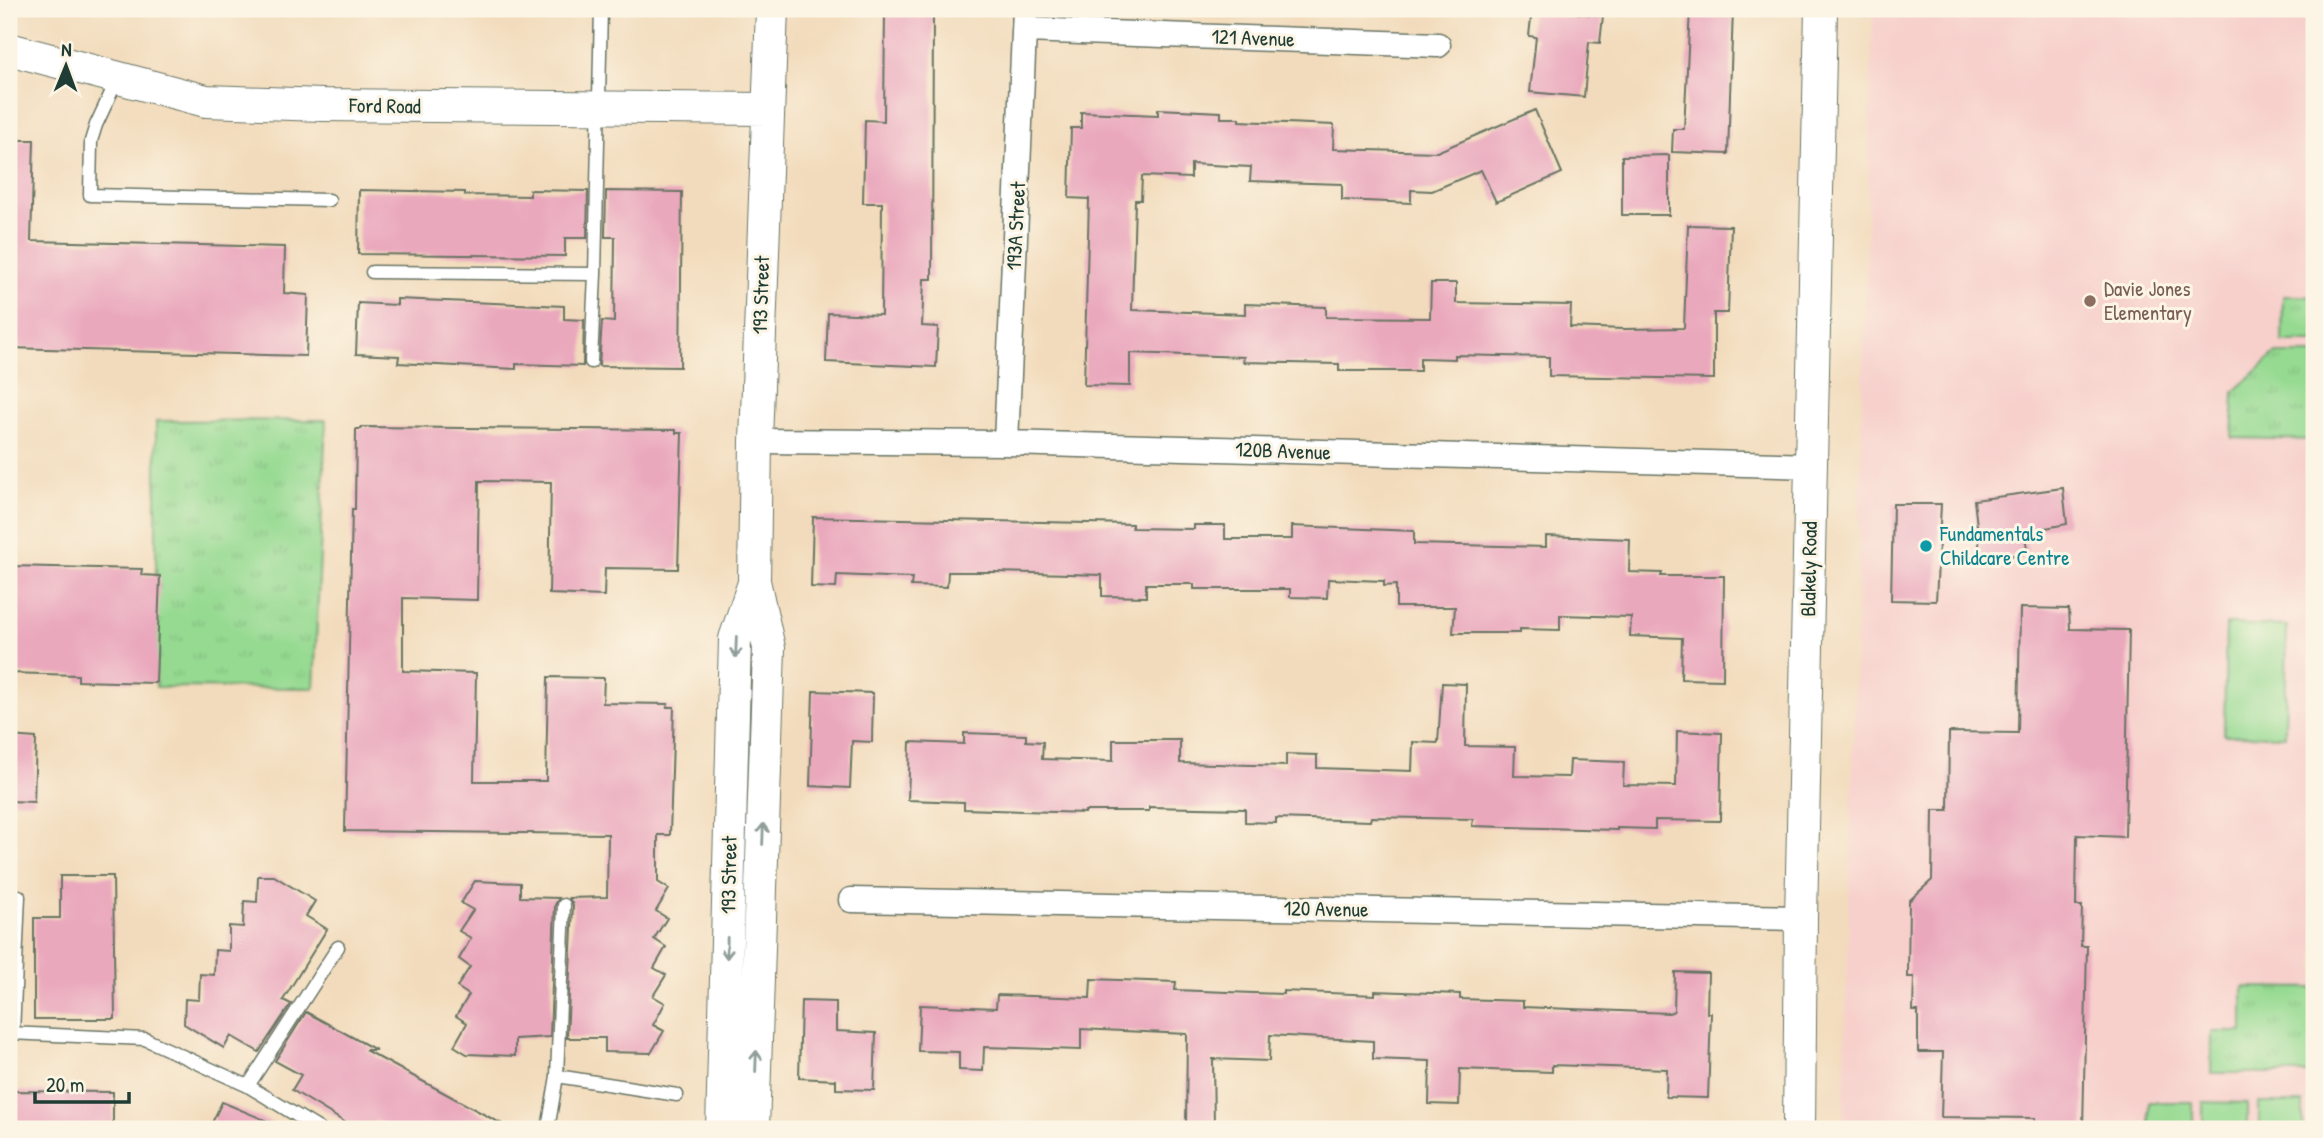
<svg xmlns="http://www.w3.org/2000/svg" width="2323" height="1138" viewBox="0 0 2323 1138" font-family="'Patrick Hand',sans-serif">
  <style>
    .built { fill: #f7d0cc }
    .grass { fill: url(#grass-tufts); stroke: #5a8c63; stroke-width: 2 }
    .pitch { fill: #96da92; stroke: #5a8c63; stroke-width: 2 }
    .building { fill: #eaa8bd }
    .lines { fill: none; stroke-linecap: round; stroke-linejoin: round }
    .service-casing { stroke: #697464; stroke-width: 15 }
    .minor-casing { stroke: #697464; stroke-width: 27 }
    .tertiary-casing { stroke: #697464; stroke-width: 34 }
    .service { stroke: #fff; stroke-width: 12 }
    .minor { stroke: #fff; stroke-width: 24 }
    .tertiary { stroke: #fff; stroke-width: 32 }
    .oneway { stroke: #8f9e9a }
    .education-dot { fill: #8d6e63; stroke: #fcf5e5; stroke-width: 2.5 }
    .culture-dot { fill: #0f9aa8; stroke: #fcf5e5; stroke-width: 2.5 }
    .labels { text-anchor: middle; stroke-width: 6; stroke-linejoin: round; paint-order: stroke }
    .street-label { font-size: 21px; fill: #1f3d34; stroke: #fcf5e5 }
    .education-label { font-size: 21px; fill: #785e54; stroke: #fcf5e5; text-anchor: start }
    .culture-label { font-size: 21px; fill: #0d838f; stroke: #fcf5e5; text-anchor: start }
  </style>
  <defs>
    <pattern id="grass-tufts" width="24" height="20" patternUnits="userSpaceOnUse" patternTransform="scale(1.75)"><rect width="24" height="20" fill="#96da92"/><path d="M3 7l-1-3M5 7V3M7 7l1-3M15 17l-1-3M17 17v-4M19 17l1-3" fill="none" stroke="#81bc7e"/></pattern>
  </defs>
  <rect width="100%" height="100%" fill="#fcf5e5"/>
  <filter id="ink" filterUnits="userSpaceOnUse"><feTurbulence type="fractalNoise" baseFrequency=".0143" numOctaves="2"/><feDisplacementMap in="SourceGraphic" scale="14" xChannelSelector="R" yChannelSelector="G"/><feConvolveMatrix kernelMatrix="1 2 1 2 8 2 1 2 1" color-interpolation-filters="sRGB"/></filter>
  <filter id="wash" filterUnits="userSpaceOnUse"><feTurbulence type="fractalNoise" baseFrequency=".00686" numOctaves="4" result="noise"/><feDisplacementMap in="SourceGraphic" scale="28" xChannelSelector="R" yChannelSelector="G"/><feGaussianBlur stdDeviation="1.57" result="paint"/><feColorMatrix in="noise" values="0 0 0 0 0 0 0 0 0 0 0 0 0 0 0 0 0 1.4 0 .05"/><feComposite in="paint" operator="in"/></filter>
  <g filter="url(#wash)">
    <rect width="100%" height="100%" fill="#f2dbbc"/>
    <path class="built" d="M 1873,9 L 2314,10 L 2314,1129 L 1843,1129 Z"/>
    <path class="grass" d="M 2283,296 L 2314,296 L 2314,342 L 2282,342 Z
      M 2275,354 L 2314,354 L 2314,440 L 2232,438 L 2234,392 Z
      M 326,420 L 314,688 L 156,687 L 156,421 Z
      M 2243,987 L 2314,988 L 2314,1073 L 2211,1073 L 2212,1032 L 2243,1032 Z"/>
    <path class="pitch" d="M 2226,624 L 2287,626 L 2285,736 L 2224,735 Z
      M 2149,1102 L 2193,1102 L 2193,1129 L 2149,1129 Z
      M 2203,1102 L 2247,1103 L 2247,1129 L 2203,1129 Z
      M 2259,1103 L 2303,1103 L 2303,1129 L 2259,1129 Z"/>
    <g id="blocks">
      <path class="building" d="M 885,9 L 933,9 L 932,279 L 924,279 L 922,326 L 938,327 L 936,367 L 826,362 L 828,313 L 881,315 L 882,203 L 863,203 L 865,120 L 884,121 Z
        M 1532,9 L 1578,9 L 1577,13 L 1603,16 L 1600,43 L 1589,42 L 1584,97 L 1530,92 L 1536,37 L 1529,36 Z
        M 1690,9 L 1733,9 L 1728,154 L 1672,152 L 1673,129 L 1684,129 Z
        M 1158,109 L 1221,112 L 1221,118 L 1239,118 L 1239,121 L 1334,125 L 1333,149 L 1437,152 L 1535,110 L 1562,173 L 1496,202 L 1481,170 L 1432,191 L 1411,190 L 1411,203 L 1342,200 L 1342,184 L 1250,181 L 1251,167 L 1191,164 L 1191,178 L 1142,176 L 1141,200 L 1135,200 L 1132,310 L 1245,314 L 1245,304 L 1326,307 L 1326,317 L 1430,318 L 1431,283 L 1456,283 L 1456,303 L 1571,305 L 1570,327 L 1624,329 L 1684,328 L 1688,225 L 1731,226 L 1728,313 L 1714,313 L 1714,379 L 1549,376 L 1549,357 L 1455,355 L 1455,359 L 1420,358 L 1420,371 L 1339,371 L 1339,364 L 1243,362 L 1244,357 L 1130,353 L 1130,386 L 1084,385 L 1089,199 L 1069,198 L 1071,128 L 1081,128 L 1081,112 L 1158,115 Z
        M 9,140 L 34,140 L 31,241 L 285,247 L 284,293 L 308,295 L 306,356 L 9,348 Z
        M 1669,155 L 1669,215 L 1622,215 L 1622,156 Z
        M 359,190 L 465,192 L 465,195 L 530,196 L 530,190 L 588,191 L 587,238 L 565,238 L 565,256 L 358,254 Z
        M 606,191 L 682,192 L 680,367 L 599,366 L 602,321 L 614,322 L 615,237 L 605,237 Z
        M 397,299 L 564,306 L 564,319 L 584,320 L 583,366 L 516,364 L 516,369 L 398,363 L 399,356 L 356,354 L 358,303 L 397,305 Z
        M 361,427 L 676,430 L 676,433 L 682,433 L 678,569 L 605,568 L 604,596 L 549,594 L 551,482 L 479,481 L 477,600 L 403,598 L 403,671 L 476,673 L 474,781 L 546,781 L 548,677 L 604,678 L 603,703 L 668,704 L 667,707 L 674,707 L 670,835 L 658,835 L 658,882 L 669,889 L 656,911 L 667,918 L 654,939 L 666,947 L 654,968 L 666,975 L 653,996 L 665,1003 L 653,1025 L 664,1031 L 651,1053 L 605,1052 L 605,1038 L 567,1038 L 573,905 L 569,898 L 607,897 L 608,834 L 345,831 L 352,509 L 355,509 L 356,429 L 361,429 Z
        M 2063,488 L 2067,524 L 2024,532 L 2028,553 L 1981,560 L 1974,500 Z
        M 1893,504 L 1941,504 L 1936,601 L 1891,600 Z
        M 813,517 L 1132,524 L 1132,528 L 1194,529 L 1194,525 L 1225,525 L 1225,539 L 1292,539 L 1292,526 L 1414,531 L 1414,544 L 1546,547 L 1546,536 L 1630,539 L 1629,572 L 1662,573 L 1661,576 L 1724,576 L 1723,680 L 1681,679 L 1682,638 L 1630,636 L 1631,617 L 1560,615 L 1560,630 L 1520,629 L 1520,633 L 1453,633 L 1455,607 L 1396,607 L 1396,585 L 1384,586 L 1384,581 L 1328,579 L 1327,598 L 1290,597 L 1290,589 L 1194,589 L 1194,584 L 1146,584 L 1146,597 L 1102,596 L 1102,575 L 995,572 L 948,572 L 947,587 L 911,586 L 912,578 L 837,575 L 836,588 L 811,587 Z
        M 9,566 L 142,569 L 141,575 L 160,576 L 156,683 L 78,681 L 78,675 L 9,673 Z
        M 2020,608 L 2069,609 L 2070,629 L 2129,630 L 2125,837 L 2077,835 L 2076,906 L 2082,906 L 2081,946 L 2087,946 L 2083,1129 L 2035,1129 L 2035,1118 L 1941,1117 L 1943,1052 L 1918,1052 L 1918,1011 L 1913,1011 L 1914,977 L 1908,977 L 1909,901 L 1932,880 L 1933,810 L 1948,810 L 1949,732 L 2018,733 Z
        M 1442,683 L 1466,684 L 1465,746 L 1515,747 L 1514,776 L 1569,777 L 1570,760 L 1624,762 L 1623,785 L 1676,786 L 1677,731 L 1722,733 L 1720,821 L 1655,820 L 1655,829 L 1617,828 L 1617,830 L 1472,826 L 1473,819 L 1371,817 L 1370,821 L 1276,818 L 1276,823 L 1245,822 L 1245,809 L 1149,807 L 1149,811 L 1085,811 L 1085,813 L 964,809 L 964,802 L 908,800 L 910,742 L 964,744 L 964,733 L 1026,735 L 1026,741 L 1043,742 L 1042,759 L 1113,761 L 1113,740 L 1180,740 L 1180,763 L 1286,766 L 1286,754 L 1317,755 L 1317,768 L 1412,771 L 1413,742 L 1438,743 Z
        M 813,691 L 873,693 L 872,742 L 852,741 L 850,788 L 810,786 Z
        M 9,736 L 36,738 L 34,802 L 9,801 Z
        M 60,876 L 113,876 L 115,1019 L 34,1019 L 34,918 L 60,918 Z
        M 258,876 L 274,876 L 315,901 L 306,916 L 327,929 L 283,1000 L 291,1004 L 259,1052 L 231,1036 L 224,1048 L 184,1024 L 185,999 L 199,1000 L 200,974 L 214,975 L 215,950 L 229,951 L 229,926 L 243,927 L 244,901 L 257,902 Z
        M 475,881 L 520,883 L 520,897 L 559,898 L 555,905 L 550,1037 L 515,1039 L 515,1056 L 467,1054 L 454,1046 L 467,1023 L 456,1016 L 469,995 L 457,987 L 470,967 L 459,959 L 471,938 L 459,931 L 473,910 L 461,903 Z
        M 1675,972 L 1708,973 L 1707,1013 L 1711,1013 L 1708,1098 L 1666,1097 L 1667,1069 L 1552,1065 L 1552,1072 L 1460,1069 L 1459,1105 L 1429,1104 L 1430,1061 L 1373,1059 L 1373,1041 L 1270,1035 L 1269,1061 L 1213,1059 L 1214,1126 L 1186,1126 L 1187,1034 L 1081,1029 L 1081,1050 L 984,1047 L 983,1071 L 959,1070 L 959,1052 L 918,1051 L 920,1005 L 996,1008 L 997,995 L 1090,998 L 1091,979 L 1176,982 L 1175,990 L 1283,994 L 1283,991 L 1375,995 L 1375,991 L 1460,994 L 1460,999 L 1523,1001 L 1523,1007 L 1669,1013 L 1674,1011 Z
        M 801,1001 L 836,1002 L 836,1031 L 876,1033 L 874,1090 L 836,1089 L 836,1080 L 799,1078 Z
        M 306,1012 L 376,1050 L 365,1050 L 511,1129 L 393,1129 L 376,1120 L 371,1129 L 356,1129 L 292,1090 L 301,1075 L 275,1061 Z
        M 9,1091 L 113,1092 L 113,1129 L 9,1129 Z
        M 222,1102 L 286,1129 L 209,1129 Z"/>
    </g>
  </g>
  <g filter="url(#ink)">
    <use href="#blocks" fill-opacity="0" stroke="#697464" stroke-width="2"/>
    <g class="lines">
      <defs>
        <path id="service" d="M 117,80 L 96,125 L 91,141 L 90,195 L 329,200
          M 372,272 L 595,274 L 591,362
          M 595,274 L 601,9
          M 9,1033 L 145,1039 L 248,1086 L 319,1129
          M 13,1033 L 19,896
          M 557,1076 L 677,1095
          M 248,1086 L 338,947
          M 548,1129 L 557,1076 L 564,905"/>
        <path id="minor" d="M 1025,30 L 1438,45
          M 756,441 L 1006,443 L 1811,466
          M 1006,443 L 1025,9
          M 851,900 L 1801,918"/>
        <path id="tertiary" d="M 9,49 L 206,101 L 323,105 L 768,109
          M 722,1129 L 735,639 L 754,583
          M 753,1129 L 769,648 L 754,581 L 756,441 L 772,9
          M 1799,1129 L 1801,918 L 1821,9"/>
      </defs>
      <use href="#service" class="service-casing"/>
      <use href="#minor" class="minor-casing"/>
      <use href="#tertiary" class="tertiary-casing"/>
      <use href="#service" class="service"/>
      <use href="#minor" class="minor"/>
      <use href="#tertiary" class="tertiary"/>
    </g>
    <defs><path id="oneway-shaft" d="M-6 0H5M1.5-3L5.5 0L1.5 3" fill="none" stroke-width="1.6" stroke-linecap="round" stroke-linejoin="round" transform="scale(1.75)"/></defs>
    <g class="oneway">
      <use href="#oneway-shaft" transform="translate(736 647) rotate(92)"/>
      <use href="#oneway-shaft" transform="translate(763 834) rotate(-88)"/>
      <use href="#oneway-shaft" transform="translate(727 948) rotate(91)"/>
      <use href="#oneway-shaft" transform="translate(756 1061) rotate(-88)"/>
    </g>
  </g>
  <circle class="education-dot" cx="2090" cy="301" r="7"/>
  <circle class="culture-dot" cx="1926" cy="546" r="7"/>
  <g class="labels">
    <g class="street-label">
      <text transform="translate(1253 38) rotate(2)" y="7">121 Avenue</text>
      <text transform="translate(385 106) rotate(1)" y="7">Ford Road</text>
      <text transform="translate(1016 226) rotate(-87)" y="7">193A Street</text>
      <text transform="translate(761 295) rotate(-88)" y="7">193 Street</text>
      <text transform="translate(1283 451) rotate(2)" y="7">120B Avenue</text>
      <text transform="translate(1809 569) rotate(-89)" y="7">Blakely Road</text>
      <text transform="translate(729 875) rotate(-89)" y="7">193 Street</text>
      <text transform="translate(1326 909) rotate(1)" y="7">120 Avenue</text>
    </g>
    <g class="education-label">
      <text x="2104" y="296">Davie Jones<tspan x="2104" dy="24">Elementary</tspan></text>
    </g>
    <g class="culture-label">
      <text x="1940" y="541">Fundamentals<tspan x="1940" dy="24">Childcare Centre</tspan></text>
    </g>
  </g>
  <rect width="2323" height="1138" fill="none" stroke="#fcf5e5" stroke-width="35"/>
  <g transform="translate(66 66) rotate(1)" stroke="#fcf5e5" stroke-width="5" paint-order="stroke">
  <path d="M0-5L12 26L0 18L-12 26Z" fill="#1f3d34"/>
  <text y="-10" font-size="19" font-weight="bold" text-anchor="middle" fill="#1f3d34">N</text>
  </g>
  <path d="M35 1092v10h94v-10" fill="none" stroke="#1f3d34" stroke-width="3.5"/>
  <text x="46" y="1092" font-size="21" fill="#1f3d34" stroke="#fcf5e5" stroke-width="5" paint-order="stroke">20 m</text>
</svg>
